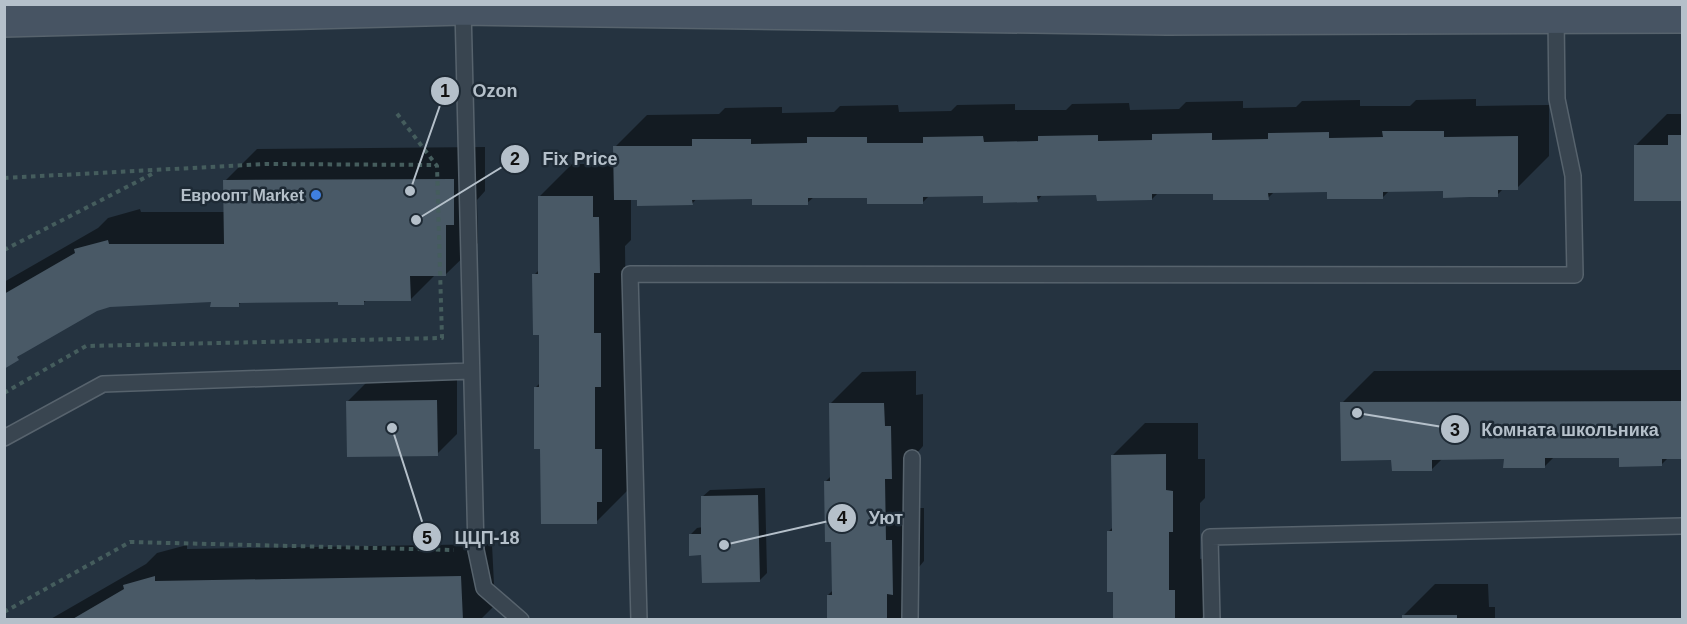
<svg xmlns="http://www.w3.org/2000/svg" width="1687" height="624" viewBox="0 0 1687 624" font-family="Helvetica,sans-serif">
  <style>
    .shadow { fill: #0007 }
    .building { fill: #495966 }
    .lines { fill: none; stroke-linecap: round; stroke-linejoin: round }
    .lane-casing { stroke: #57636d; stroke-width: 18 }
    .secondary-casing { stroke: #57636d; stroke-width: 36 }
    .path { stroke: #455d5d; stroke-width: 4; stroke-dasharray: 4.5 4.5; stroke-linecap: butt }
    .lane { stroke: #394550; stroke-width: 15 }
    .secondary { stroke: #475463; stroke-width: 33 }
    .shop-dot { fill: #3f7fe0; stroke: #1e2a35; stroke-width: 2 }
    .labels { text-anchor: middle; stroke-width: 5; stroke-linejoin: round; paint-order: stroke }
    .poi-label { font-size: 16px; font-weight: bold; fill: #b5c0ca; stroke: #1e2a35; text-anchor: end }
    .leader { fill: none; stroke: #b5c0ca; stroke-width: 2 }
    .callout-dot { fill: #b5c0ca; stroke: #1e2a35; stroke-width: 2 }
    .mark-label { font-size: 18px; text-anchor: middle; font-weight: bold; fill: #111 }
    .callout-label { font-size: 18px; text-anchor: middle; font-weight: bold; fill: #b5c0ca; stroke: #1e2a35; stroke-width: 5; stroke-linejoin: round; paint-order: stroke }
  </style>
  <rect width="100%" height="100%" fill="#253340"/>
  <path class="shadow" d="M 1476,99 L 1476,106 L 1549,105 L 1549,156 L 1517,188 L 1504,188 L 1497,195 L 1445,190 L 1390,190 L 1383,197 L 1329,191 L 1275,191 L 1268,198 L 1214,192 L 1158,193 L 1152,199 L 1098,194 L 1043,194 L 1037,201 L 984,195 L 930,195 L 923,202 L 869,196 L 814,197 L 807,203 L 754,198 L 697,198 L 692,204 L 631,198 L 631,240 L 625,246 L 628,490 L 596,522 L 542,448 L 535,388 L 540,383 L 540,334 L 534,275 L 540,269 L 539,197 L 572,164 L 615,164 L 615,147 L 647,115 L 719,114 L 725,108 L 782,107 L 782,113 L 834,112 L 840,106 L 898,105 L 899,112 L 951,111 L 957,105 L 1015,104 L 1015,110 L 1066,110 L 1072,104 L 1129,103 L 1130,110 L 1179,109 L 1186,102 L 1243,101 L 1243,108 L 1296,107 L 1302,101 L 1360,100 L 1360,106 L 1410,106 L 1416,100 Z
    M 1667,114 L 1682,114 L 1682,199 L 1635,199 L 1635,146 Z
    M 485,147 L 485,191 L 477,200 L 478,243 L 445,275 L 435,275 L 410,300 L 367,300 L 363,303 L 339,300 L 243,301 L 238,305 L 212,300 L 121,304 L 96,310 L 27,350 L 4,367 L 4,282 L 98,228 L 108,218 L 140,209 L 141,212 L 225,212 L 225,181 L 257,149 Z
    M 1682,370 L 1682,457 L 1669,457 L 1661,465 L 1621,456 L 1555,456 L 1545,466 L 1505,458 L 1443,458 L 1431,470 L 1393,459 L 1342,403 L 1374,371 Z
    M 916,371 L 916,395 L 923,394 L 923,446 L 917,453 L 917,508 L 924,508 L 924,561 L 919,567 L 919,620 L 828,620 L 828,595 L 833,590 L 833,540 L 826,481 L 831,476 L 830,404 L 862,372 Z
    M 457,380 L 457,434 L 437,454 L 348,401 L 368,381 Z
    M 1145,423 L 1198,423 L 1198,459 L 1205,459 L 1205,498 L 1200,503 L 1200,559 L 1207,558 L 1207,612 L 1200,620 L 1115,620 L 1115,590 L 1108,532 L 1113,527 L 1113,455 Z
    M 765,488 L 767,573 L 760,580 L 703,554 L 690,535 L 697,528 L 703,527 L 702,497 L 710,490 Z
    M 492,544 L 495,605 L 480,620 L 49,620 L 146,564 L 157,553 L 187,545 L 187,549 Z
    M 1435,584 L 1488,584 L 1489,607 L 1495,607 L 1495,620 L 1403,620 L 1403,616 Z"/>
  <path class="building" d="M 1382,131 L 1444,131 L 1444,137 L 1518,136 L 1518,190 L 1498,190 L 1498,197 L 1470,197 L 1443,198 L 1443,191 L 1383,192 L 1383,199 L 1327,199 L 1327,192 L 1268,193 L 1269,200 L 1213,200 L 1213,194 L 1152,194 L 1152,200 L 1097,201 L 1096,195 L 1037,196 L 1038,202 L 983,203 L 983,196 L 923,197 L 923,204 L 867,204 L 867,198 L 808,198 L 808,205 L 752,205 L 752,199 L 692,200 L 693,205 L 637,206 L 637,200 L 614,200 L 613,146 L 692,146 L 692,139 L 751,139 L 751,144 L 807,143 L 807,137 L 867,137 L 867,143 L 923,143 L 923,137 L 983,136 L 984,142 L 1038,141 L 1038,136 L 1098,135 L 1098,141 L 1152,140 L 1152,134 L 1212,133 L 1212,140 L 1268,139 L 1268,133 L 1329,132 L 1329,138 L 1383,137 Z
    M 1668,135 L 1682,135 L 1682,201 L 1634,201 L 1634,145 L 1668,145 Z
    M 454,179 L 454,225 L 446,225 L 446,276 L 410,276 L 411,301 L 364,301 L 364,305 L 338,305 L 338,302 L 239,303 L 239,307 L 210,307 L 211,302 L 110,307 L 97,311 L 17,357 L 19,360 L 4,369 L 4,294 L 75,253 L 74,249 L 108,240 L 109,244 L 224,244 L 223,180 Z
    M 538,196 L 593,196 L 593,217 L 599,217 L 600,273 L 594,273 L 594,333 L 601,333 L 601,387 L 595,387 L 595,449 L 602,449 L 602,502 L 597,502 L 597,524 L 541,524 L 540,449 L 534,449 L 534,387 L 539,387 L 539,335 L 533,335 L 532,274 L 538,274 Z
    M 437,400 L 438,456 L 347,457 L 346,401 Z
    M 1682,401 L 1682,459 L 1662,459 L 1662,466 L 1619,467 L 1619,458 L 1545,458 L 1545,468 L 1503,468 L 1504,459 L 1432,460 L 1432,471 L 1392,471 L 1391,460 L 1341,461 L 1340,402 Z
    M 829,403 L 884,403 L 885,426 L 891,426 L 892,479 L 885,479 L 886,540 L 892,540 L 893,595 L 887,594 L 887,620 L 827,620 L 827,595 L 832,595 L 831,542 L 825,542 L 824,481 L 830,481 Z
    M 1166,454 L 1166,490 L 1173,491 L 1173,532 L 1169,532 L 1169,590 L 1175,590 L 1175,620 L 1113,620 L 1113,592 L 1107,592 L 1107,531 L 1112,531 L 1111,455 Z
    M 758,495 L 760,582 L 702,583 L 701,555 L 689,556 L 689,534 L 701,534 L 701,496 Z
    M 155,576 L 155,581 L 461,576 L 463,620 L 71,620 L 124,589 L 123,585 Z
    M 1402,615 L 1457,615 L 1457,620 L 1402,620 Z"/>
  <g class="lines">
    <defs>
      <path id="lane" d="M 463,8 L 476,550 L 484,588 L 521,620
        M 4,438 L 103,384 L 470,371
        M 639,620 L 630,274 L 1575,275 L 1573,176 L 1557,99 L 1556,16
        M 910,620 L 912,458
        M 1212,620 L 1210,537 L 1682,526"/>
      <path id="secondary" d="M 4,20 L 463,8 L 1167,18 L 1682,16"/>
    </defs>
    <use href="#lane" class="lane-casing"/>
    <use href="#secondary" class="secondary-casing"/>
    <path class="path" d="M 4,178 L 266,164 L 436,165
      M 4,250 L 152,174
      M 4,393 L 86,346 L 442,338 L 437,166 L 395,111
      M 4,612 L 130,542 L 454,550"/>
    <use href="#lane" class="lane"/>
    <use href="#secondary" class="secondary"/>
  </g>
  <circle class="shop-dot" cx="316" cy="195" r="6"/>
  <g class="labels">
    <g class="poi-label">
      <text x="304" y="201">Евроопт Market</text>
    </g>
  </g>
  <path class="leader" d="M410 191L445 91M416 220L515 159M1357 413L1455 429M724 545L842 518M392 428L427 537"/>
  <g class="callout-dot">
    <circle cx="410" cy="191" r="6"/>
    <circle cx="416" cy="220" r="6"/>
    <circle cx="1357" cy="413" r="6"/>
    <circle cx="724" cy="545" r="6"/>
    <circle cx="392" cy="428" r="6"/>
    <circle cx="445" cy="91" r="15"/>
    <circle cx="515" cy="159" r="15"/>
    <circle cx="1455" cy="429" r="15"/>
    <circle cx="842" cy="518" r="15"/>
    <circle cx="427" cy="537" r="15"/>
  </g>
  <g class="mark-label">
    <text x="445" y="97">1</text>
    <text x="515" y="165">2</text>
    <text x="1455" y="436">3</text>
    <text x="842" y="524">4</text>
    <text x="427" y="544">5</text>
  </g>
  <g class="callout-label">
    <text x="495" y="97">Ozon</text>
    <text x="580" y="165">Fix Price</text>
    <text x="1570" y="436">Комната школьника</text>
    <text x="886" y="524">Уют</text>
    <text x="487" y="544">ЦЦП-18</text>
  </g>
  <rect width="1687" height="624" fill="none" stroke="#b5c0ca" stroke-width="12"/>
</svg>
